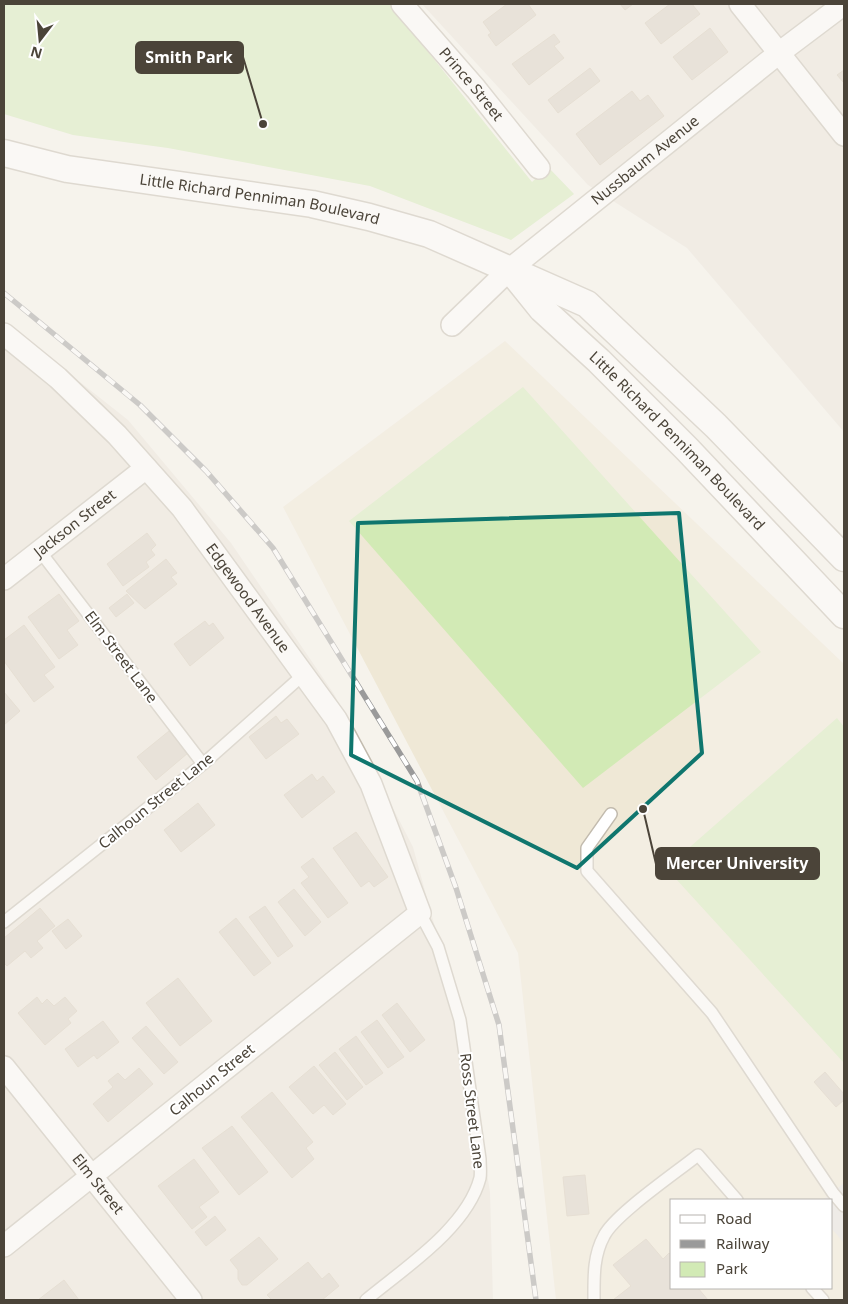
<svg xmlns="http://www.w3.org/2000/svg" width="848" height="1304" viewBox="0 0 848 1304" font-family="'Noto Sans',sans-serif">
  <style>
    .residential { fill: #eae5da }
    .education { fill: #efe8d6; fill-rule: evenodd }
    .green { fill: #d2eab5 }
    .parking { fill: #e5e3e0 }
    .building { fill: #d8cfc1; stroke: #d3c7b4 }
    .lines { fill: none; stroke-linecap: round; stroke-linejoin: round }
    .service-casing { stroke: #c2bbae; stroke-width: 14 }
    .minor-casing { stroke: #c2bbae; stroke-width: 24 }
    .tertiary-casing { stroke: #c2bbae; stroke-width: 29 }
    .service { stroke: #fff; stroke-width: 11 }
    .minor { stroke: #fff; stroke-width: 21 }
    .tertiary { stroke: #fff; stroke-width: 26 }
    .rail-casing { stroke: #9a9a9a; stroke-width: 5.5 }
    .rail { stroke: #fff; stroke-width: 4; stroke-dasharray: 11; stroke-linecap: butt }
    .marked { fill: none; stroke: #0f766e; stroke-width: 4; stroke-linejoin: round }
    .labels { text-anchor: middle; stroke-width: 4; stroke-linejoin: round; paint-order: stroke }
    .street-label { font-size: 15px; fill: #4b4439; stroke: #fff }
    .leader { fill: none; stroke: #4b4439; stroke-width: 2 }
    .callout-dot { fill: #4b4439; stroke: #fff; stroke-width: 2 }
    .callout { fill: #4b4439; stroke: #4b4439; stroke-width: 2 }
    .callout-label { font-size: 16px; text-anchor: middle; font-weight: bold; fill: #fff }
  </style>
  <rect width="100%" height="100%" fill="#f6f3ec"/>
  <path class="residential" d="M 422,4 L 844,4 L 844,432 L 687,248 L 588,185 Z
    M 4,322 L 128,420 L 231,543 L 334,694 L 413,847 L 464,1033 L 490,1192 L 493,1300 L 4,1300 Z"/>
  <path class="education" d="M 505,341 L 844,664 L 844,1300 L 556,1300 L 518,953 L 283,507 ZM 672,1200 L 832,1200 L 832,1288 L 672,1288 Z"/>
  <path class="green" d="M 4,4 L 390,4 L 532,182 L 548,167 L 574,194 L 511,240 L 370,186 L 168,148 L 73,135 L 4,114 Z
    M 523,387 L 761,652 L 583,788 L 349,521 Z
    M 837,718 L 844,727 L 844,1063 L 666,868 Z"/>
  <path class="parking" d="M 844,1183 L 844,1243 L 832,1229 L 832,1200 L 823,1200 Z"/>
  <path class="building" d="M 507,4 L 528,4 L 536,15 L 496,46 L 488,35 L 491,33 L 483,22 Z
    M 620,4 L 633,4 L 625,10 Z
    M 670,4 L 692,4 L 700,14 L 661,44 L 645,23 Z
    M 710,28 L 728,52 L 692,80 L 673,57 Z
    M 554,34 L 560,42 L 554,46 L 564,58 L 529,85 L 512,64 Z
    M 590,68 L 600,81 L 558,113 L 548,100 Z
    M 844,70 L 844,83 L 837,75 Z
    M 632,91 L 640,101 L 648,95 L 664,116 L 600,165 L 576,134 Z
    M 147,533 L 156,545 L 151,550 L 155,555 L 146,562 L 149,567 L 123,586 L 107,564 Z
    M 166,559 L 177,573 L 171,577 L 177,584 L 145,609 L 126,591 Z
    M 59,594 L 79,621 L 67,630 L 78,645 L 59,659 L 28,617 Z
    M 127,594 L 134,603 L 116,617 L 109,608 Z
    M 205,621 L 209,626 L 213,623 L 224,638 L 190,666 L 174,644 Z
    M 24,625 L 55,667 L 44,675 L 54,687 L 34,702 L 4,661 L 4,640 Z
    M 4,692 L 20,711 L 4,725 Z
    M 276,716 L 281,723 L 287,719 L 299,734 L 266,759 L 249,737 Z
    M 169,731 L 188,753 L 156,780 L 137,757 Z
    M 312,774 L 317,781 L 323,776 L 335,792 L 302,818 L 284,795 Z
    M 198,803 L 215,825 L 181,852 L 164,830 Z
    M 356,832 L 388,877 L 374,887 L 369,881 L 361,887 L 333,848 Z
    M 313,858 L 348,903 L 328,918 L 301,883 L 309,877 L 301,867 Z
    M 294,889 L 321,922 L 305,936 L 278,902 Z
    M 265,906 L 293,946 L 278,957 L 249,917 Z
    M 40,908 L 55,926 L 37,941 L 43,948 L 31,958 L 25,951 L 7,966 L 4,963 L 4,938 Z
    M 236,918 L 271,963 L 254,976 L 219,932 Z
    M 68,919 L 82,936 L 66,949 L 52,931 Z
    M 178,978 L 212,1021 L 180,1046 L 146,1003 Z
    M 37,997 L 42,1004 L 47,999 L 54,1006 L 65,997 L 77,1011 L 68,1019 L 71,1023 L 45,1045 L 18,1013 Z
    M 397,1003 L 425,1040 L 410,1052 L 382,1015 Z
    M 377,1020 L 404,1057 L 388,1068 L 361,1032 Z
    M 103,1021 L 119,1042 L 97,1059 L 94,1055 L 78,1067 L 65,1049 Z
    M 146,1026 L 178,1062 L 164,1074 L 132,1038 Z
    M 356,1036 L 383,1073 L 366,1085 L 339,1049 Z
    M 335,1052 L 363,1087 L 347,1100 L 319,1065 Z
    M 314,1066 L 346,1104 L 333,1115 L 324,1105 L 313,1114 L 289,1087 Z
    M 139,1068 L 153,1084 L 108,1122 L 93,1104 L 113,1087 L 108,1081 L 118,1073 L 125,1080 Z
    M 825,1072 L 844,1094 L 844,1100 L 836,1107 L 814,1082 Z
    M 272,1092 L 313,1142 L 306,1148 L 314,1159 L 292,1178 L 241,1117 Z
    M 232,1126 L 268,1172 L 239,1195 L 202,1148 Z
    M 194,1159 L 219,1192 L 199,1207 L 207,1217 L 192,1229 L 158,1186 Z
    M 585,1175 L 589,1214 L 567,1216 L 563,1177 Z
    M 215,1216 L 226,1230 L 206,1246 L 195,1232 Z
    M 259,1237 L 278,1259 L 247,1285 L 242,1285 L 238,1279 L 238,1270 L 230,1260 Z
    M 646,1239 L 663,1259 L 669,1253 L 672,1256 L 672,1288 L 698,1288 L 708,1300 L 613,1300 L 631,1286 L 613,1265 Z
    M 308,1262 L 322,1279 L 329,1273 L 339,1286 L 322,1300 L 272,1300 L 267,1295 Z
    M 64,1280 L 79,1300 L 38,1300 Z"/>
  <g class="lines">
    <defs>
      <path id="service" d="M 39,550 L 203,764
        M 611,814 L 587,848 L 587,871 L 712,1013 L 833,1193 L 844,1206
        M 4,922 L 203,764 L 303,675
        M 812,1288 L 823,1300
        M 366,1300 C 403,1269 467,1228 480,1178 C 481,1173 480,1165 480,1159 L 460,1020 L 438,947 L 420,913
        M 594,1300 C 594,1278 593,1256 604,1236 C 614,1215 677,1172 698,1155 L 737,1200"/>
      <g id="minor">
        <path id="s1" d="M 402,4 L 476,89 L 539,168"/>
        <path d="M 740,4 L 844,135"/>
        <path id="s2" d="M 452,325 L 510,269 L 779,53 L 844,4"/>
        <path id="s3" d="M 4,334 L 58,378 L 117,435 L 182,508 L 336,719 L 371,784 L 420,913 L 4,1246"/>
        <path id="s4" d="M 4,579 L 146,468"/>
        <path id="s5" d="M 4,1067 L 191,1300"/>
      </g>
      <g id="tertiary">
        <path id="s6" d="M 4,153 L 67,169 L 312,204 L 369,217 L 429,234 L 587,304 L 716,426 L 844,558"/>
        <path id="s7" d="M 513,273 L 542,309 L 599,361 L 687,449 L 844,615"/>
      </g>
    </defs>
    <use href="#service" class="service-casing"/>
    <use href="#minor" class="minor-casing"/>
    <use href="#tertiary" class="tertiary-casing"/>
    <use href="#service" class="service"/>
    <use href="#minor" class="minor"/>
    <use href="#tertiary" class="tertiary"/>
    <defs>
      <path id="rail" d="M 4,293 L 140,405 L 206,471 L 273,548 L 417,781 L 456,888 L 499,1025 L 536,1300"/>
    </defs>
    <use href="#rail" class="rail-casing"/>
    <use href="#rail" class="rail"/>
  </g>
  <path d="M0 0H848V1304H0ZM 679,513 L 702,753 L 577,868 L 351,755 L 358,523 Z" fill="#f6f3ec" fill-opacity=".55" fill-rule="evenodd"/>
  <path class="marked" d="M 679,513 L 702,753 L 577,868 L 351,755 L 358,523 Z"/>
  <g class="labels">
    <g class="street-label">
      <text dy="5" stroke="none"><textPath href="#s1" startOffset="106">Prince Street</textPath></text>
      <text dy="5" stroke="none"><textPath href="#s2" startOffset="254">Nussbaum Avenue</textPath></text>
      <text dy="5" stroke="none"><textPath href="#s6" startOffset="260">Little Richard Penniman Boulevard</textPath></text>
      <text dy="5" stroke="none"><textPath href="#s7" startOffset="235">Little Richard Penniman Boulevard</textPath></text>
      <text dy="5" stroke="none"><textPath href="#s4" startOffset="90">Jackson Street</textPath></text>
      <text dy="5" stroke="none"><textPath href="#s3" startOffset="361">Edgewood Avenue</textPath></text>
      <text transform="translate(121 657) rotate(53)" y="5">Elm Street Lane</text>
      <text transform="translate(156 801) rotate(-39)" y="5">Calhoun Street Lane</text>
      <text transform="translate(212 1080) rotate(-39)" y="5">Calhoun Street</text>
      <text transform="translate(472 1111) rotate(83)" y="5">Ross Street Lane</text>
      <text dy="5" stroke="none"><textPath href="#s5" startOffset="150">Elm Street</textPath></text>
    </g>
  </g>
  <path class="leader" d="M263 124L243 57M643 809L656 864"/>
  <g class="callout-dot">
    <circle cx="263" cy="124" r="5"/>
    <circle cx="643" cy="809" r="5"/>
  </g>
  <g class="callout">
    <rect x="136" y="42" width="107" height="31" rx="5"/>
    <rect x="656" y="848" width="163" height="31" rx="5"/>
  </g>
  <g class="callout-label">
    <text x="189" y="63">Smith Park</text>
    <text x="737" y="869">Mercer University</text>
  </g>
  <rect width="848" height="1304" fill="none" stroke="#4b4439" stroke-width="10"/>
  <rect x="670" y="1199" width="162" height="90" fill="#ffffff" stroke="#b7b4b0"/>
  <rect x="680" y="1215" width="25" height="8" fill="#ffffff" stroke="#b7b4b0"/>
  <text x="716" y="1224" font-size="15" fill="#4b4439">Road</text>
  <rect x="680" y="1240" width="25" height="8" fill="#9a9a9a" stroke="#b7b4b0"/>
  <text x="716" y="1249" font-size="15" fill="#4b4439">Railway</text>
  <rect x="680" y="1262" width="25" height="15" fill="#d2eab5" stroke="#b7b4b0"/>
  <text x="716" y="1274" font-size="15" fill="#4b4439">Park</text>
  <g transform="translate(40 40) rotate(196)" stroke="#ffffff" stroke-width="4" paint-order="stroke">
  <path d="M0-4L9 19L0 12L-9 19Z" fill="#4b4439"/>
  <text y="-8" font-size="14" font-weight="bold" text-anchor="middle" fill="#4b4439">N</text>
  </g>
</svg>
